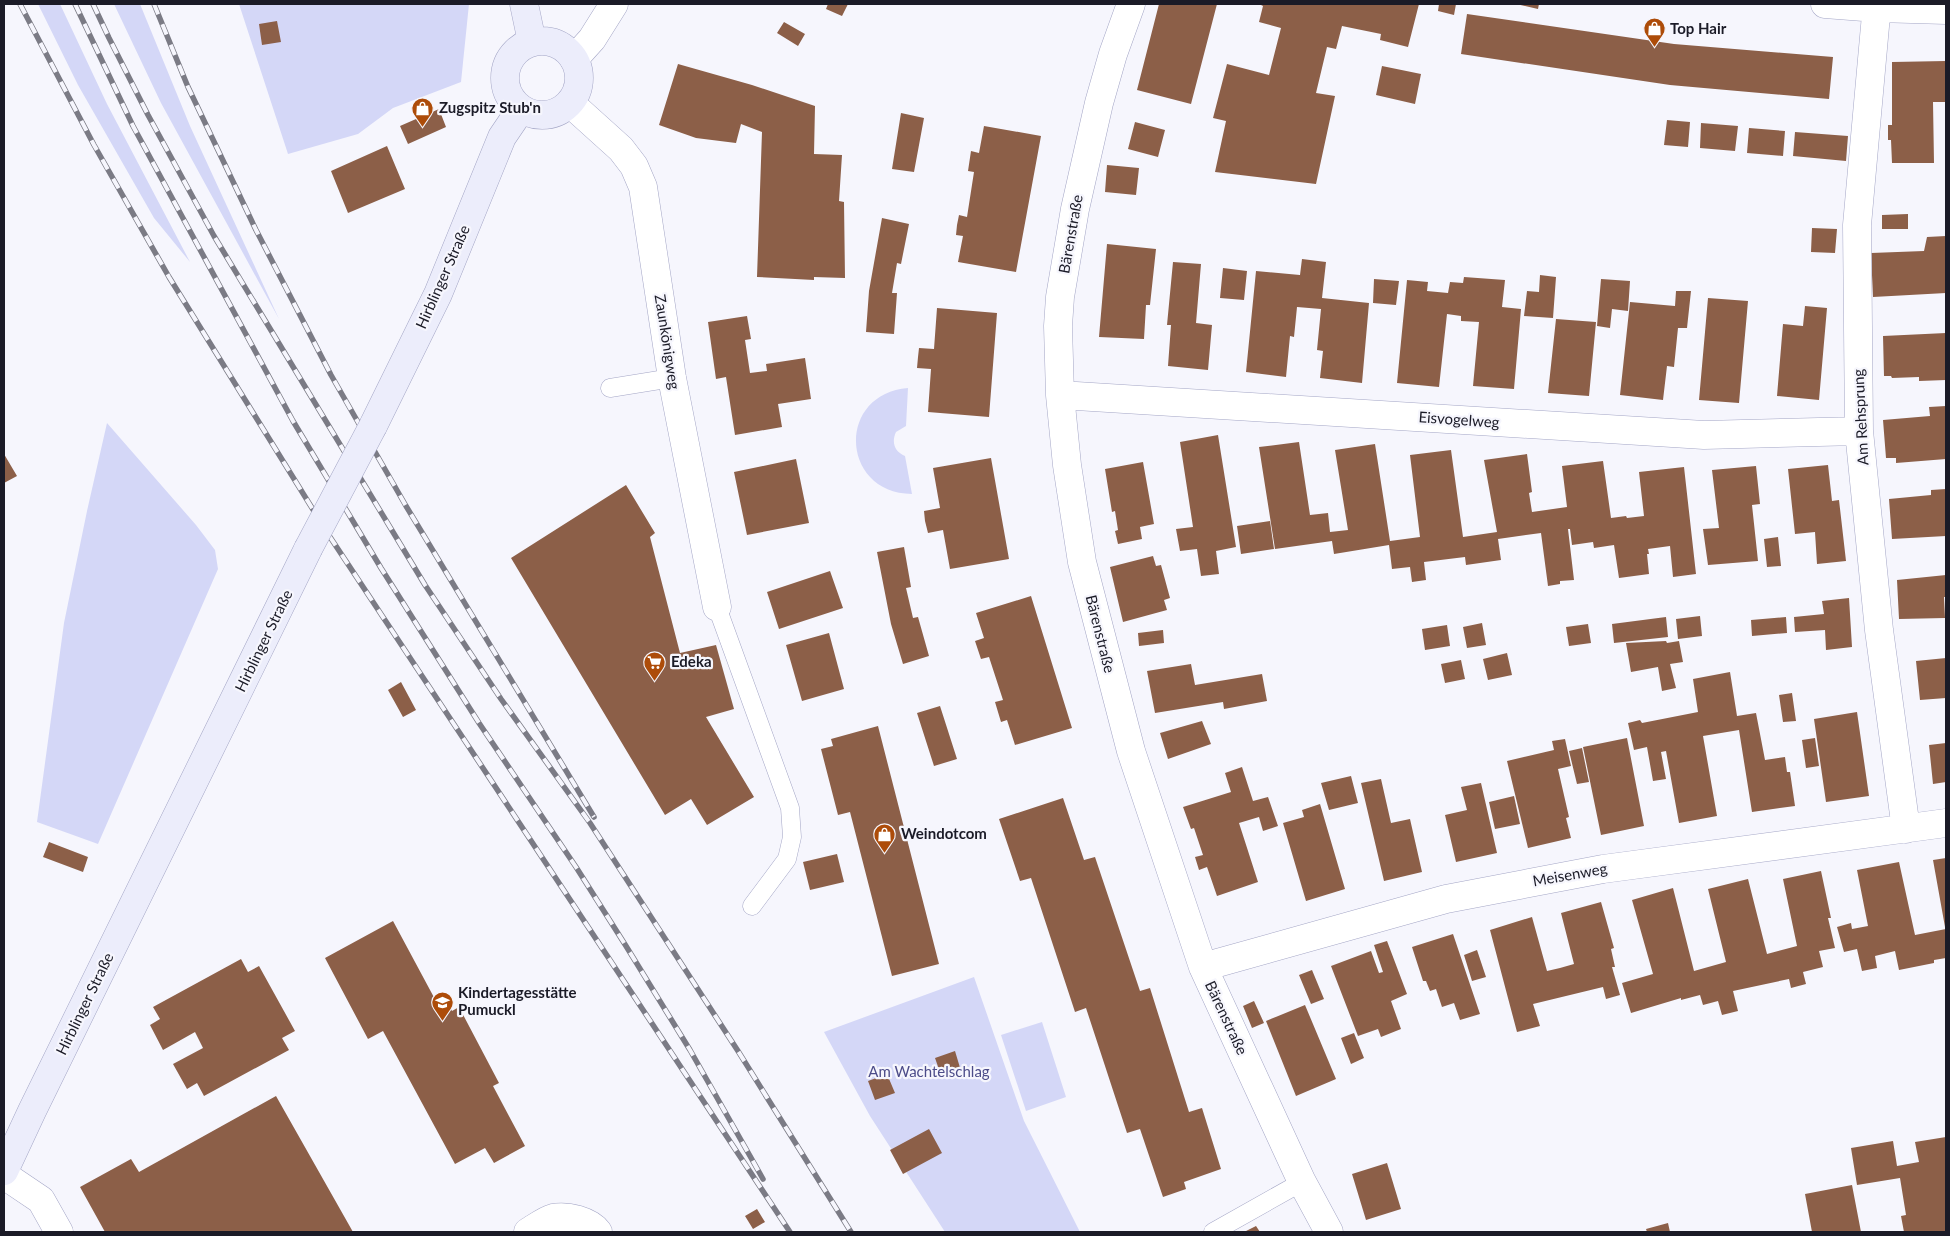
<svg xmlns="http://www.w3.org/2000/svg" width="1950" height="1236" viewBox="0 0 1950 1236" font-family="Lato,sans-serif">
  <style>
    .green { fill: #d4d7f7 }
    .building { fill: #8c5f48 }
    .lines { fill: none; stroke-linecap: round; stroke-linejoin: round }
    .lane-casing { stroke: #a4a6c6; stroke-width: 19 }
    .street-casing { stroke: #a4a6c6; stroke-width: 29 }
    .secondary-casing { stroke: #a4a6c6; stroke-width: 29 }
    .lane { stroke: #fff; stroke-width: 18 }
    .street { stroke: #fff; stroke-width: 28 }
    .secondary { stroke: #ecedfb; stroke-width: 28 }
    .rail-casing { stroke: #7b7b85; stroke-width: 5.5 }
    .rail { stroke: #f6f6fd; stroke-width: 4; stroke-dasharray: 11; stroke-linecap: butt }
    .secondary-bridge-casing { stroke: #a4a6c6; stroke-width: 29; stroke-linecap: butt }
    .secondary-bridge { stroke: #ecedfb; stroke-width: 28 }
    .labels { text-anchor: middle; stroke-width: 4.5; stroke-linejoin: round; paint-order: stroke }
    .poi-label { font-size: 15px; font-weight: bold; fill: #1b1b27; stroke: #f6f6fd; text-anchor: start }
    .street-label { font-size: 15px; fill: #1b1b27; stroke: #f6f6fd }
    .park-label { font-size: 15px; fill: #4c4c89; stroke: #f6f6fd }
  </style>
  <rect width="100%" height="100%" fill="#f6f6fd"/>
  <path class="green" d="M 38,4 L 60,4 L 107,104 L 190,262 L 154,218 L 78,85 Z
    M 114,4 L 140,4 L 190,126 L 279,319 L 161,103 Z
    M 239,4 L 469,4 L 461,82 L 393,108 L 358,134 L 288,154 Z
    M 908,388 L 906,426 L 896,432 C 891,443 895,452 905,456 L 912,494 C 840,493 836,394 908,388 Z
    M 107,423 L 196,525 L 215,550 L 218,569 L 98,844 L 37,822 L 64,623 L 87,511 Z
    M 974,977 L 1024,1121 L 1080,1232 L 945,1232 L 870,1116 L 824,1032 Z
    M 1042,1022 L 1066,1097 L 1026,1111 L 1001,1035 Z"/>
  <path class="building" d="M 828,4 L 848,4 L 842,16 L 826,9 Z
    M 1159,4 L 1217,4 L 1191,104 L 1137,90 Z
    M 1259,4 L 1419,4 L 1408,47 L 1380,40 L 1381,34 L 1342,26 L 1336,49 L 1327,47 L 1316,93 L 1335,96 L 1316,184 L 1215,172 L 1226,121 L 1213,118 L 1227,64 L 1269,75 L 1281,28 L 1259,22 L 1263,6 Z
    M 1439,4 L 1456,4 L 1454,15 L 1438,11 Z
    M 1516,4 L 1539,4 L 1538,9 Z
    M 1467,14 L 1674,44 L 1833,57 L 1829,99 L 1670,85 L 1461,54 Z
    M 277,21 L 281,42 L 262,45 L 259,24 Z
    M 784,22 L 805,34 L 798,46 L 777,33 Z
    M 1946,61 L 1946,102 L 1933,102 L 1934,163 L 1892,163 L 1891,140 L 1888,140 L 1888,125 L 1892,125 L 1892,62 Z
    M 678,64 L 752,85 L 815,106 L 814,154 L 842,155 L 839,201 L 844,202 L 845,278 L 814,277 L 814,280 L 757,277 L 762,132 L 741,124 L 736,143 L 696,138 L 659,125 Z
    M 1382,66 L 1421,74 L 1415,104 L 1376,95 Z
    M 439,109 L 446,127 L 408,144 L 400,126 Z
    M 901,113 L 924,118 L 914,172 L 892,169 Z
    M 1667,120 L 1690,122 L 1688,147 L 1664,145 Z
    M 1135,122 L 1165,130 L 1158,157 L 1128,149 Z
    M 1701,123 L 1738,126 L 1735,151 L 1700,148 Z
    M 984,126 L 1041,136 L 1016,272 L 958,262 L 963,236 L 956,235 L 957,225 L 959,215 L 967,217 L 974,172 L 968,171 L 971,151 L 979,153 Z
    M 1749,128 L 1785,131 L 1783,156 L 1747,153 Z
    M 1795,132 L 1848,136 L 1846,161 L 1793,156 Z
    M 387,146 L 405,189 L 348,213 L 331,171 Z
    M 1107,165 L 1139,168 L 1136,195 L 1105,192 Z
    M 1908,214 L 1908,229 L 1882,229 L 1882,215 Z
    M 882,218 L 909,224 L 901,264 L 897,263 L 892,293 L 897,293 L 894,334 L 866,332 L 869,291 Z
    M 1812,228 L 1837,229 L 1835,253 L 1811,252 Z
    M 1946,236 L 1946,293 L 1873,297 L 1871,253 L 1924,251 L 1927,237 Z
    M 1107,244 L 1156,249 L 1150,305 L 1146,305 L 1144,339 L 1099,337 Z
    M 1302,259 L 1326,262 L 1322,298 L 1369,303 L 1362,383 L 1320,378 L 1323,351 L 1317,350 L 1321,309 L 1297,307 L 1294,337 L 1290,336 L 1286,377 L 1246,372 L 1256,271 L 1300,275 Z
    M 1173,262 L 1201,264 L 1196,323 L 1212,325 L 1208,370 L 1168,366 L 1171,325 L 1167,325 Z
    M 1223,268 L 1247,271 L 1244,300 L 1220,298 Z
    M 1540,275 L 1556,277 L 1553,318 L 1524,316 L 1527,291 L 1539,292 Z
    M 1464,277 L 1505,280 L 1502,307 L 1521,309 L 1514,389 L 1473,386 L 1479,322 L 1461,321 L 1461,316 L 1447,314 L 1439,387 L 1397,383 L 1407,280 L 1428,282 L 1427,291 L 1448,293 L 1450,282 L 1463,283 Z
    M 1374,279 L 1399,281 L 1396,305 L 1373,303 Z
    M 1601,279 L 1630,281 L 1628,311 L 1612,309 L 1610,328 L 1597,326 Z
    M 1676,291 L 1691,291 L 1687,328 L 1678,328 L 1674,367 L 1667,366 L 1663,400 L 1620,395 L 1630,302 L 1675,306 Z
    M 1708,298 L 1748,301 L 1739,403 L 1699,400 Z
    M 1805,306 L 1827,308 L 1819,400 L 1777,396 L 1783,324 L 1803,326 Z
    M 937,308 L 997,313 L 989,417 L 928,412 L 931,369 L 917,368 L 918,357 L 919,348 L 934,349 Z
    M 747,316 L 751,339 L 745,340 L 750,373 L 767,371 L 766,364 L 805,358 L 811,399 L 778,404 L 782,427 L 735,435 L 726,377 L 716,379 L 708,322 Z
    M 1556,319 L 1596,322 L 1589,396 L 1548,393 Z
    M 1946,333 L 1946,380 L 1919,381 L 1919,377 L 1892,378 L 1891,376 L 1884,376 L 1883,336 Z
    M 1946,406 L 1946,459 L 1896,463 L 1896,458 L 1886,458 L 1883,420 L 1930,416 L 1929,407 Z
    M 1218,435 L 1236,547 L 1216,551 L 1219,574 L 1201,576 L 1197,549 L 1180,551 L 1176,529 L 1193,527 L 1180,442 Z
    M 1299,442 L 1310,515 L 1328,513 L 1330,532 L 1348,530 L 1335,450 L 1375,444 L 1390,541 L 1420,537 L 1410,455 L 1451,450 L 1463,537 L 1497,532 L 1484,460 L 1527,454 L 1532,492 L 1529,493 L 1532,512 L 1567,507 L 1562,466 L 1603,461 L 1611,518 L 1626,516 L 1627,518 L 1644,516 L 1639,472 L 1684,467 L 1696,574 L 1673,577 L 1670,546 L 1648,549 L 1649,554 L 1647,554 L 1649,574 L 1619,578 L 1614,545 L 1594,548 L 1593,542 L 1572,545 L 1570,529 L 1568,529 L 1574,580 L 1560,581 L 1560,584 L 1548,586 L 1541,533 L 1498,539 L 1501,560 L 1466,565 L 1465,557 L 1424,562 L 1426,580 L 1412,582 L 1410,567 L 1392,569 L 1389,545 L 1334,554 L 1332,541 L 1275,549 L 1259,447 Z
    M 4,454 L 17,476 L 4,483 Z
    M 991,458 L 1009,559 L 950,569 L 943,530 L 928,533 L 925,521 L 924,511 L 940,508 L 933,468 Z
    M 796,459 L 809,523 L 747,535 L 734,472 Z
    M 1143,462 L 1154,524 L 1140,527 L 1142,539 L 1118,544 L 1115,531 L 1118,530 L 1115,511 L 1112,512 L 1105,469 Z
    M 1828,465 L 1832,501 L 1839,500 L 1846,561 L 1817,564 L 1815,532 L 1795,534 L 1788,469 Z
    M 1756,466 L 1760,504 L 1752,505 L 1758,561 L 1708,565 L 1703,529 L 1719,528 L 1712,470 Z
    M 626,485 L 655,533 L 650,537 L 680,653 L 716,645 L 734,709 L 706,717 L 754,797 L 707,825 L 691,799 L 665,815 L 511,558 Z
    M 1946,489 L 1946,536 L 1892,539 L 1889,499 L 1931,495 L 1931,490 Z
    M 1270,521 L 1274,549 L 1241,554 L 1237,526 Z
    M 1778,537 L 1781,566 L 1767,567 L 1764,539 Z
    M 904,547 L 911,587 L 906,588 L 913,618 L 918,617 L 929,656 L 903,664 L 891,624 L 877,552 Z
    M 1153,556 L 1156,566 L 1161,565 L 1170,598 L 1164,600 L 1167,610 L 1123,622 L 1110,567 Z
    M 830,571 L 843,608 L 779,629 L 767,592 Z
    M 1946,575 L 1946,597 L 1944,597 L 1945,618 L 1899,619 L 1897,580 Z
    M 1031,596 L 1072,728 L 1015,745 L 1007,720 L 1001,722 L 995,702 L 1003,700 L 989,657 L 981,659 L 975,641 L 984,638 L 976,613 Z
    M 1849,598 L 1852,647 L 1826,650 L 1825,630 L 1795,632 L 1794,617 L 1824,614 L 1822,601 Z
    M 1700,616 L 1702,636 L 1678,639 L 1676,619 Z
    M 1666,617 L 1668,637 L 1614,643 L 1612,624 Z
    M 1786,617 L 1787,633 L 1752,636 L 1751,620 Z
    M 1482,623 L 1486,645 L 1467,648 L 1463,627 Z
    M 1588,624 L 1591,643 L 1569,646 L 1566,627 Z
    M 1447,625 L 1450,646 L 1425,650 L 1422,629 Z
    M 1163,630 L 1164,643 L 1139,646 L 1138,633 Z
    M 829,633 L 844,689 L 802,701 L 786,645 Z
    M 1666,641 L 1667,643 L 1679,641 L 1683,662 L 1670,664 L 1676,688 L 1662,691 L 1658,667 L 1631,672 L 1626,643 Z
    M 1507,653 L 1512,675 L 1488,680 L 1483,659 Z
    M 1946,658 L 1946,698 L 1920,700 L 1916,661 Z
    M 1461,660 L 1465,679 L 1445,683 L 1441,664 Z
    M 1191,664 L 1195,685 L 1262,674 L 1267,701 L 1224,709 L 1223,702 L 1155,713 L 1147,671 Z
    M 1730,672 L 1737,716 L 1756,713 L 1765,760 L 1785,757 L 1787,772 L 1790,772 L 1795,806 L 1752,812 L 1739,730 L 1703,736 L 1717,816 L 1679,823 L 1666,751 L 1661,752 L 1666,779 L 1653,781 L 1647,747 L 1634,750 L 1628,723 L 1640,720 L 1642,723 L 1698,712 L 1693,679 Z
    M 401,682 L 416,710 L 403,717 L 388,690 Z
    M 1792,693 L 1796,721 L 1783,722 L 1779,695 Z
    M 940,706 L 957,759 L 934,766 L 917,713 Z
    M 1857,712 L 1869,796 L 1826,802 L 1814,719 Z
    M 1202,721 L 1211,744 L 1168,759 L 1160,733 Z
    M 878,726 L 939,964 L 892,976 L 850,812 L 838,815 L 821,749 L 833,746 L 831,739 Z
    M 1627,738 L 1644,826 L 1601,835 L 1583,747 Z
    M 1815,738 L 1819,766 L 1806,768 L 1802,740 Z
    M 1565,739 L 1571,766 L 1558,769 L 1569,817 L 1566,818 L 1571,838 L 1528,848 L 1507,761 L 1554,750 L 1552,741 Z
    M 1946,743 L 1946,782 L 1933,784 L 1929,745 Z
    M 1582,748 L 1589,782 L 1577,784 L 1569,751 Z
    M 1242,767 L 1253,801 L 1268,797 L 1278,826 L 1263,831 L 1259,817 L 1239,823 L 1258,882 L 1217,896 L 1207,867 L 1199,870 L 1195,857 L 1203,855 L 1194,828 L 1191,829 L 1183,807 L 1231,792 L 1225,773 Z
    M 1351,776 L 1358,803 L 1329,810 L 1321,783 Z
    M 1381,779 L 1391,823 L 1410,819 L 1422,872 L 1384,881 L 1361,783 Z
    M 1481,783 L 1497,853 L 1456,862 L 1445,815 L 1467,810 L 1461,787 Z
    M 1514,796 L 1520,824 L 1495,829 L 1489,802 Z
    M 1063,798 L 1084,860 L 1095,857 L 1140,991 L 1150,988 L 1189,1112 L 1202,1108 L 1221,1169 L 1184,1182 L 1186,1189 L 1163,1197 L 1140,1129 L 1127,1133 L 1086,1008 L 1075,1012 L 1031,878 L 1020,881 L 999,819 Z
    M 1320,804 L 1345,889 L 1306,901 L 1283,823 L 1304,817 L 1302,810 Z
    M 49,842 L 88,857 L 83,872 L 43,857 Z
    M 837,854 L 844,882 L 810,890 L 803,862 Z
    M 1946,858 L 1946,927 L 1945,927 L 1933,860 Z
    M 1899,862 L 1915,935 L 1946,929 L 1946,958 L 1934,960 L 1934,963 L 1899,970 L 1895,951 L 1875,956 L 1877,968 L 1862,971 L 1857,949 L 1844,952 L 1837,927 L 1851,923 L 1852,929 L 1868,926 L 1857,870 Z
    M 1821,871 L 1831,918 L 1828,918 L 1835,948 L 1819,951 L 1823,967 L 1803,972 L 1806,984 L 1791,988 L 1789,979 L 1733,991 L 1738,1011 L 1722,1015 L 1718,1001 L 1703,1005 L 1700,995 L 1681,1000 L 1681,998 L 1631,1013 L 1622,983 L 1653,974 L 1632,900 L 1673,888 L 1694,971 L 1726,962 L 1708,889 L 1748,879 L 1767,954 L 1797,946 L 1783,879 Z
    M 1601,902 L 1614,948 L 1611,949 L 1615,967 L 1612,967 L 1620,995 L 1606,999 L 1603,987 L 1533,1004 L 1540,1026 L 1517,1032 L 1490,930 L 1532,917 L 1547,971 L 1560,968 L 1574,964 L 1561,913 Z
    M 393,921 L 437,1003 L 445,998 L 452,1011 L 459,1007 L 499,1083 L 493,1086 L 525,1146 L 494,1163 L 485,1148 L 455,1164 L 383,1031 L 368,1039 L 325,958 Z
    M 1453,934 L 1480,1014 L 1460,1020 L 1454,1003 L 1442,1007 L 1436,989 L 1430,991 L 1426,981 L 1423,981 L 1412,947 Z
    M 1387,941 L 1407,994 L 1391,1001 L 1401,1029 L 1381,1037 L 1378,1029 L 1358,1036 L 1331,966 L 1371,951 L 1379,973 L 1383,972 L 1374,945 Z
    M 1477,950 L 1486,977 L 1472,981 L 1464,955 Z
    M 241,959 L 248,972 L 259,966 L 295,1031 L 282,1038 L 289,1050 L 204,1096 L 197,1083 L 187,1089 L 173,1064 L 203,1048 L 195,1032 L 163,1050 L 150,1025 L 160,1019 L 153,1007 Z
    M 1312,970 L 1324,999 L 1311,1004 L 1299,975 Z
    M 1254,1001 L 1264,1023 L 1252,1028 L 1243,1006 Z
    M 1305,1005 L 1336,1079 L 1296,1096 L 1266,1021 Z
    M 1354,1033 L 1364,1058 L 1351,1064 L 1341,1038 Z
    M 955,1051 L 961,1071 L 942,1078 L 935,1058 Z
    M 887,1074 L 895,1093 L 875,1100 L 868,1081 Z
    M 276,1096 L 353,1232 L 105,1232 L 80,1187 L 131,1159 L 139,1172 Z
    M 929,1129 L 942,1153 L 903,1174 L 890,1150 Z
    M 1946,1137 L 1946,1232 L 1904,1232 L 1901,1216 L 1906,1215 L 1900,1178 L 1857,1185 L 1851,1148 L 1893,1141 L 1897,1166 L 1919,1162 L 1915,1142 Z
    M 1387,1163 L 1401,1209 L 1366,1220 L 1352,1174 Z
    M 1852,1185 L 1861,1232 L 1812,1232 L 1805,1194 Z
    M 757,1209 L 765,1222 L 753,1229 L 745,1216 Z
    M 1668,1223 L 1670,1232 L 1647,1232 L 1646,1229 Z
    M 1256,1226 L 1260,1232 L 1244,1232 Z"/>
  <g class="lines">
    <defs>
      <path id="lane" d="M 610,388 L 672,378
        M 717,607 L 790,808 L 792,837 L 787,859 L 752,906
        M 1213,1232 L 1302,1182"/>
      <path id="street" d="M 1131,4 L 1113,54 L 1099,103 L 1075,209 L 1060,297 L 1058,326 L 1060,395 L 1067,465 L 1082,562 L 1131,751 L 1203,967 L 1302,1182 L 1329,1232
        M 1825,4 L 1877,8 L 1946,10
        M 1877,4 L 1857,225 L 1859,431 L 1879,630 L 1906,829
        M 574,59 L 592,39 L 614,4
        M 570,103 L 621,149 L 634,166 L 643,187 L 672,378 L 717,607
        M 1060,395 L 1704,435 L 1859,431
        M 1203,967 L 1446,899 L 1603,869 L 1946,823
        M 4,1175 L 41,1200 L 59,1232
        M 528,1232 C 535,1228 545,1220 553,1218 C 567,1215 590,1221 598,1232"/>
      <path id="secondary" d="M 524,4 L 532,42
        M505 78a37 37 0 1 1 74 0a37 37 0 1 1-74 0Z
        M 373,426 L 438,294 L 502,137 L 521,109
        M 4,1171 L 32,1111 L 308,549"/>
    </defs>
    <use href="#lane" class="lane-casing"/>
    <use href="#street" class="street-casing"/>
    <use href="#secondary" class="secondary-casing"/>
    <use href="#lane" class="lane"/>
    <use href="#street" class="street"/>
    <use href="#secondary" class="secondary"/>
    <defs>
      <path id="rail" d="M 20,4 L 94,145 L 169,277 L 330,537 L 790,1232
        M 75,4 L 133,126 L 293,421 L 381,568 L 479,723 L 576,867 L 626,946 L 690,1050 L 763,1179
        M 93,4 L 109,38 L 148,115 L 214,236 L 425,585 L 501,699 L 590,823 L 738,1051 L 851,1232
        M 154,4 L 188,87 L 256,230 L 331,375 L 406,506 L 594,817"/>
    </defs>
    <use href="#rail" class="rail-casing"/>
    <use href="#rail" class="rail"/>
    <defs>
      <path id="secondary-bridge" d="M 308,549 L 373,426"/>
    </defs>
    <use href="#secondary-bridge" class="secondary-bridge-casing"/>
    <use href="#secondary-bridge" class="secondary-bridge"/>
  </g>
  <defs>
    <symbol id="shop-pin" viewBox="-11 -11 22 30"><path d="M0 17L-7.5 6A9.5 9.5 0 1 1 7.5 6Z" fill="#ad4c09" stroke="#f6f6fd"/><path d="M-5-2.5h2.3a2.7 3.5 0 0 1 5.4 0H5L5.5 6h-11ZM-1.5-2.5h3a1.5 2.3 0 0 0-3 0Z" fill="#fff"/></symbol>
    <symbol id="supermarket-pin" viewBox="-11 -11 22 30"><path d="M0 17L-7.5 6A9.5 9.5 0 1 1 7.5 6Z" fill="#ad4c09" stroke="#f6f6fd"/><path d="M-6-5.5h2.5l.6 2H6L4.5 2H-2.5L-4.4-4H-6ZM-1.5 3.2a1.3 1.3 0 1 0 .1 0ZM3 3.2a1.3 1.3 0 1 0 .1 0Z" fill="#fff"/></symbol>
    <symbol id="school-pin" viewBox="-11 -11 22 30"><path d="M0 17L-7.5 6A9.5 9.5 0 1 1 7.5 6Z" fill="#ad4c09" stroke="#f6f6fd"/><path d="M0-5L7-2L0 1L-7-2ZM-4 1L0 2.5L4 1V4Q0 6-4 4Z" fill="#fff"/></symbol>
  </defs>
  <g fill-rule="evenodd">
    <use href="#shop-pin" x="1642" y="16" width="25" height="34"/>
    <use href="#shop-pin" x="410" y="96" width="25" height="34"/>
    <use href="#supermarket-pin" x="642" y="650" width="25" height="34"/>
    <use href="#shop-pin" x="872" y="822" width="25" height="34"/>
    <use href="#school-pin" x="430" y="990" width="25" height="34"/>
  </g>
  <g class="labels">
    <g class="poi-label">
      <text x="1670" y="34">Top Hair</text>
      <text x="439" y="113">Zugspitz Stub'n</text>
      <text x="671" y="667">Edeka</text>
      <text x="901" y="839">Weindotcom</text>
      <text x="458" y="998">Kindertagesstätte<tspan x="458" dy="17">Pumuckl</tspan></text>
    </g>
    <g class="street-label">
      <text transform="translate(1071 234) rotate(-80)" y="5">Bärenstraße</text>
      <text transform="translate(443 277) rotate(-66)" y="5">Hirblinger Straße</text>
      <text transform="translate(667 342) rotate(81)" y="5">Zaunkönigweg</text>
      <text transform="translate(1861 417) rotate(-93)" y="5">Am Rehsprung</text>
      <text transform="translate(1459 420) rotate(4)" y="5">Eisvogelweg</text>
      <text transform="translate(1100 634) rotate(76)" y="5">Bärenstraße</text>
      <text transform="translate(264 641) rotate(-64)" y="5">Hirblinger Straße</text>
      <text transform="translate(1570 875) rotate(-10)" y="5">Meisenweg</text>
      <text transform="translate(85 1004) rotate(-64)" y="5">Hirblinger Straße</text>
      <text transform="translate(1226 1018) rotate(65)" y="5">Bärenstraße</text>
    </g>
    <g class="park-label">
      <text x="929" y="1077">Am Wachtelschlag</text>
    </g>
  </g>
  <rect width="1950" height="1236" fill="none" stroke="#1b1b27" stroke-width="10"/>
</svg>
